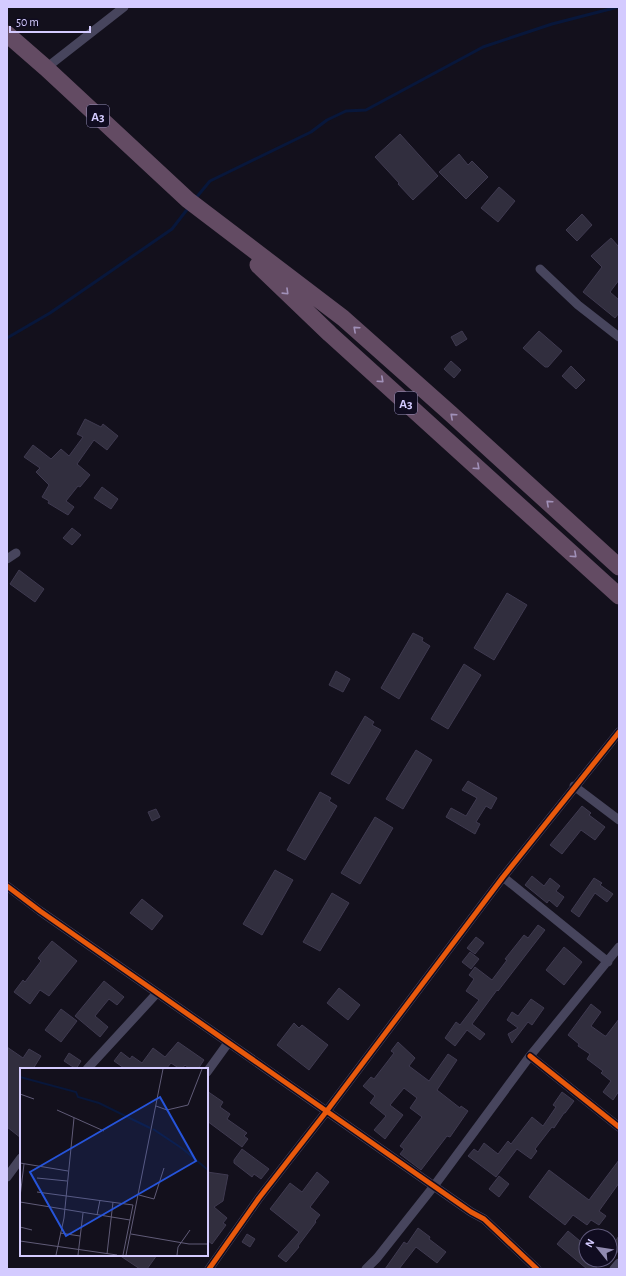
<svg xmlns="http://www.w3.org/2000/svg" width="626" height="1276" viewBox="0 0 626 1276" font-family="'Alegreya Sans',sans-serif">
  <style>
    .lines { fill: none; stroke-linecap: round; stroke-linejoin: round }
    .stream { stroke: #08173b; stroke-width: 3 }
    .building { fill: #312e3e; stroke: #3f3a50 }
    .street { stroke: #47455d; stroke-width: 9 }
    .highway { stroke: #634b63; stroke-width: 17 }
    .cycleway-casing { stroke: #100c20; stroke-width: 8 }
    .cycleway { stroke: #e8590c; stroke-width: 5 }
    .oneway { stroke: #a191b9 }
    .labels { text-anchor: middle; stroke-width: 3; stroke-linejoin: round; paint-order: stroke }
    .shield { fill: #100c20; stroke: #9992bc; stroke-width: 1 }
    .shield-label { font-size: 13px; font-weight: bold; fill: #d4cbff }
    .inset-river { fill: none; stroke: #08173b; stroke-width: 2 }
    .inset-road { fill: none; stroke: #605b77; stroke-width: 1 }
    .view { fill: #2654da; fill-opacity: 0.15; stroke: #2654da; stroke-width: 2 }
    .inset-edge { fill: none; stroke: #d4cbff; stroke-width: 2 }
  </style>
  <rect width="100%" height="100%" fill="#13101c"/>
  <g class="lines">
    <path class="stream" d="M 195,199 L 210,181 L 311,132 L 327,120 L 346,111 L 366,110 L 483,47 L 552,24 L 618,7
      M 7,338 L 50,313 L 172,229 L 189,207"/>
  </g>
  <path class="building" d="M 400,134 L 438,176 L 413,200 L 398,184 L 399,183 L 375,157 Z
    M 459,154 L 468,165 L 472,161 L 488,177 L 466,199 L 439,172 Z
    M 499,187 L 515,201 L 498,222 L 481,208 Z
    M 582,214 L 592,225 L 577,241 L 566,230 Z
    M 611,238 L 619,247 L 619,280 L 610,292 L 619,300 L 619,313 L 615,318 L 583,292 L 602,267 L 591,256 Z
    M 462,331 L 467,339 L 456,346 L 451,337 Z
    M 539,331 L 562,351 L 548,367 L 545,367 L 523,348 Z
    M 451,361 L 461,370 L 454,378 L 444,369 Z
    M 571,366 L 585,380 L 576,389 L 562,376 Z
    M 85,419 L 101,427 L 103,424 L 118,436 L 107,450 L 94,440 L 77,464 L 90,475 L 80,487 L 78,486 L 66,501 L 74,507 L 68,515 L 48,503 L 49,501 L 42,497 L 49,485 L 36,472 L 40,468 L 24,457 L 33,445 L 51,459 L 61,449 L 69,456 L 83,437 L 77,434 Z
    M 102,487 L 118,499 L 111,509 L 94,498 Z
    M 72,528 L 81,535 L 72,545 L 63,538 Z
    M 19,570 L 44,589 L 35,602 L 10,584 Z
    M 507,593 L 527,605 L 494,660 L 474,648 Z
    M 413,633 L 423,638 L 422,641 L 430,646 L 399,699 L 381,688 Z
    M 464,664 L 481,675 L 448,729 L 431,719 Z
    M 336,671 L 350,679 L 343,692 L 329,685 Z
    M 365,716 L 374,722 L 372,725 L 381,730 L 349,784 L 331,774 Z
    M 416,750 L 432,760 L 403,809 L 386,799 Z
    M 468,781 L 497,798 L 491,809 L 486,806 L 476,822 L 480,824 L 475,834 L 446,817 L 451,808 L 466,816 L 477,798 L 462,790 Z
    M 320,792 L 331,798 L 329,801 L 337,806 L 305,860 L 287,850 Z
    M 582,806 L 591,813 L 589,815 L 605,827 L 595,840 L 581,830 L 562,854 L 550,845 Z
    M 156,809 L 160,817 L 152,821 L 148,812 Z
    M 375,817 L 393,828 L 360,884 L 341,873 Z
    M 275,870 L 293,880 L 262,935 L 243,924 Z
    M 532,876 L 544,886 L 550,878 L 560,886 L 556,891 L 564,897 L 557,907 L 549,900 L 547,903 L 525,885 Z
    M 594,878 L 602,883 L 600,885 L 613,894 L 607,902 L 595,893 L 579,917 L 571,911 Z
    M 332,893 L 349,903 L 320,951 L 303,942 Z
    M 142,899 L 163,916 L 152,930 L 130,913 Z
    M 538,925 L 545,930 L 498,991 L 497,990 L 472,1024 L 485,1034 L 480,1040 L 467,1030 L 455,1046 L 445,1038 L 456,1022 L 460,1025 L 479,1000 L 466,991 L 474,979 L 469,975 L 475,967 L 492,980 L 507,960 L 505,959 L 524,935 L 528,938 Z
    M 476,937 L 484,943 L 475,954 L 467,948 Z
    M 52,941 L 77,961 L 49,996 L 40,990 L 30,1004 L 14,992 L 23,980 L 25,982 L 41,961 L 38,958 Z
    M 564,947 L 582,962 L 564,985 L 546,970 Z
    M 470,952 L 479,959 L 471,969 L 462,962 Z
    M 104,981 L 124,997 L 117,1005 L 109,999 L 95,1016 L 108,1027 L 100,1037 L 75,1016 Z
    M 339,988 L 360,1005 L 348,1020 L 327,1003 Z
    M 531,999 L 544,1008 L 532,1025 L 528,1022 L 512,1043 L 508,1034 L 518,1028 L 507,1020 L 512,1012 L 518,1016 Z
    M 591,1004 L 601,1012 L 591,1026 L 605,1036 L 606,1036 L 619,1019 L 619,1091 L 613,1100 L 603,1092 L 611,1081 L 601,1073 L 603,1071 L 587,1059 L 590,1054 L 578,1046 L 579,1044 L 568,1035 Z
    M 61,1009 L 77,1021 L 61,1042 L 45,1030 Z
    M 294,1023 L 299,1028 L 302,1025 L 328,1045 L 309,1070 L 277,1045 Z
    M 178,1042 L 204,1060 L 198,1069 L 190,1069 L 185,1065 L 182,1069 L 180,1069 L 171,1063 L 166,1069 L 123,1069 L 124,1068 L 114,1061 L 121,1052 L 130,1059 L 132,1056 L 142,1063 L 153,1048 L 165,1057 Z
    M 398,1042 L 415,1058 L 409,1066 L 429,1081 L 448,1054 L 457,1060 L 437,1090 L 460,1108 L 461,1106 L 468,1111 L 450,1137 L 447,1136 L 421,1170 L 400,1154 L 404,1149 L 400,1146 L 422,1117 L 410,1108 L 417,1098 L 404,1088 L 390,1105 L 403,1115 L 385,1139 L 374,1130 L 386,1116 L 370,1103 L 375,1096 L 363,1086 L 371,1077 L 374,1079 L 394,1053 L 391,1051 Z
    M 7,1047 L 23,1058 L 29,1049 L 41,1056 L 33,1069 L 21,1069 L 21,1138 L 7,1127 Z
    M 69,1053 L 81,1061 L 76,1069 L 64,1061 Z
    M 207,1091 L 223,1102 L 220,1107 L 230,1114 L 227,1119 L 247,1133 L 244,1136 L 248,1139 L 242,1147 L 207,1121 Z
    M 562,1092 L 574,1101 L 565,1113 L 564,1113 L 554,1128 L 552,1127 L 535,1149 L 537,1151 L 531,1159 L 517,1149 L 496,1177 L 468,1156 L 474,1149 L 478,1152 L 484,1143 L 498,1154 L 508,1141 L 511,1144 L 532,1117 L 543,1126 L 556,1107 L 553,1105 Z
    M 242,1149 L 269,1169 L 261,1179 L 254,1174 L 252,1177 L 234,1163 L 234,1160 Z
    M 619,1160 L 619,1183 L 599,1211 L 606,1216 L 599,1225 L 591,1220 L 587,1225 L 573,1215 L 565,1225 L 529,1197 L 549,1170 L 589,1200 Z
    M 207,1172 L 228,1175 L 223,1201 L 214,1207 L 227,1218 L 223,1223 L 226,1225 L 212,1244 L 207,1240 Z
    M 317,1172 L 329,1182 L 310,1207 L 320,1215 L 315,1221 L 316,1222 L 298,1246 L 299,1247 L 286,1262 L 278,1256 L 299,1232 L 270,1209 L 290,1183 L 302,1192 Z
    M 499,1176 L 509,1184 L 499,1197 L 489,1189 Z
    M 418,1228 L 430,1237 L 429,1239 L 446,1252 L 437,1263 L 416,1247 L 399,1269 L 385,1269 L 404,1242 L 407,1244 Z
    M 568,1231 L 586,1246 L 586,1260 L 602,1260 L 595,1269 L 587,1269 L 557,1244 Z
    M 247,1234 L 255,1239 L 250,1247 L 242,1242 Z
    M 619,1236 L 619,1250 L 610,1262 L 610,1248 Z
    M 119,1255 L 157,1255 L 147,1269 L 140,1269 Z"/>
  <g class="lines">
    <path class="street" d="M 46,68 L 124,7
      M 540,269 L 578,305 L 619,337
      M 7,559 L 16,553
      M 574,786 L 619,820
      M 503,877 L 608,962
      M 7,886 L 40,911 L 471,1212 L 484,1219 L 537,1269
      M 530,1056 L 619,1127
      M 87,1069 L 157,993
      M 207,1072 L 228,1043
      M 7,1177 L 21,1158
      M 209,1269 L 259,1198 L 326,1112 L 503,877 L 619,732
      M 366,1269 L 377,1258 L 434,1186 L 530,1056 L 619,947
      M 614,1269 L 619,1263"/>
    <path class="highway" d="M 7,34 L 46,68 L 188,200 L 343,318 L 451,414 L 619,567
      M 258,265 L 330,334 L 619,596"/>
    <defs>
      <path id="cycleway" d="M 7,886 L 40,911 L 471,1212 L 484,1219 L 537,1269
        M 530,1056 L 619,1127
        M 209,1269 L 259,1198 L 326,1112 L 503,877 L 619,732"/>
    </defs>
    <use href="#cycleway" class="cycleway-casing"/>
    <use href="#cycleway" class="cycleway"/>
  </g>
  <defs><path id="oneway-chevron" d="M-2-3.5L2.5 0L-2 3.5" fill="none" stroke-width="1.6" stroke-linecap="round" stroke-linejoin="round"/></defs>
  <g class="oneway">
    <use href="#oneway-chevron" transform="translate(286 292) rotate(44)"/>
    <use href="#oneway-chevron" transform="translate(356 329) rotate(-138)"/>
    <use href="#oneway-chevron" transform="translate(381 380) rotate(42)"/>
    <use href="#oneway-chevron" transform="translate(453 416) rotate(-138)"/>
    <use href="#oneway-chevron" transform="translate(477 467) rotate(42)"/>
    <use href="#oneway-chevron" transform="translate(549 503) rotate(-138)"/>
    <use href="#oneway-chevron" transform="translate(574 555) rotate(42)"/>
  </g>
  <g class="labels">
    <g class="shield">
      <rect x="87" y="105" width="22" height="22" rx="3"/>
      <rect x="395" y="392" width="22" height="22" rx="3"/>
    </g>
    <g class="shield-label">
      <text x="98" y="121">A3</text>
      <text x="406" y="408">A3</text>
    </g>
  </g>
  <g transform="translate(20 1068)">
    <rect width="188" height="188" fill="#13101c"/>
    <path class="inset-river" d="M 0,9 L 56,24 L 58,29 L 79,35 L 130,60M 133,61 L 163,81 L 188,102"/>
    <path class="inset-road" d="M 0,26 L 14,31M 136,38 L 147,42 L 168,37 L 182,1M 37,42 L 84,63M 0,95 L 48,103M 17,110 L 47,113M 17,124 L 113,137M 119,127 L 134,131 L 144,100M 0,129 L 4,96M 0,134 L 110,152M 77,147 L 80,132M 0,159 L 12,162M 40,165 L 60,168M 111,166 L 169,176 L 188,176M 0,173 L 97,187M 87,186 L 93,134M 36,187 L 44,150 L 54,50M 58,187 L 63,145M 103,187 L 113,137M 106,187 L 143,1M 157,187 L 158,179 L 170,162"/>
    <path class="view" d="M 140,29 L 176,93 L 46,168 L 10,104 Z"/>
    <rect width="188" height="188" class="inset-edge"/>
  </g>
  <rect width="626" height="1276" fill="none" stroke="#d4cbff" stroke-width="16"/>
  <g transform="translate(598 1248) rotate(300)"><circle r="19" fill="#100c20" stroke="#5e5879"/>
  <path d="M0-3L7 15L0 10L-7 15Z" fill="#908ab0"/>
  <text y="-6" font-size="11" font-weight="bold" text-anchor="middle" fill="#d4cbff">N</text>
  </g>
  <path d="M10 26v6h80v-6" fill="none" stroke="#d4cbff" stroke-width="2"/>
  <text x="16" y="26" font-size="12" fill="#d4cbff" stroke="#100c20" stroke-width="3" paint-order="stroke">50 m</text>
</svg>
